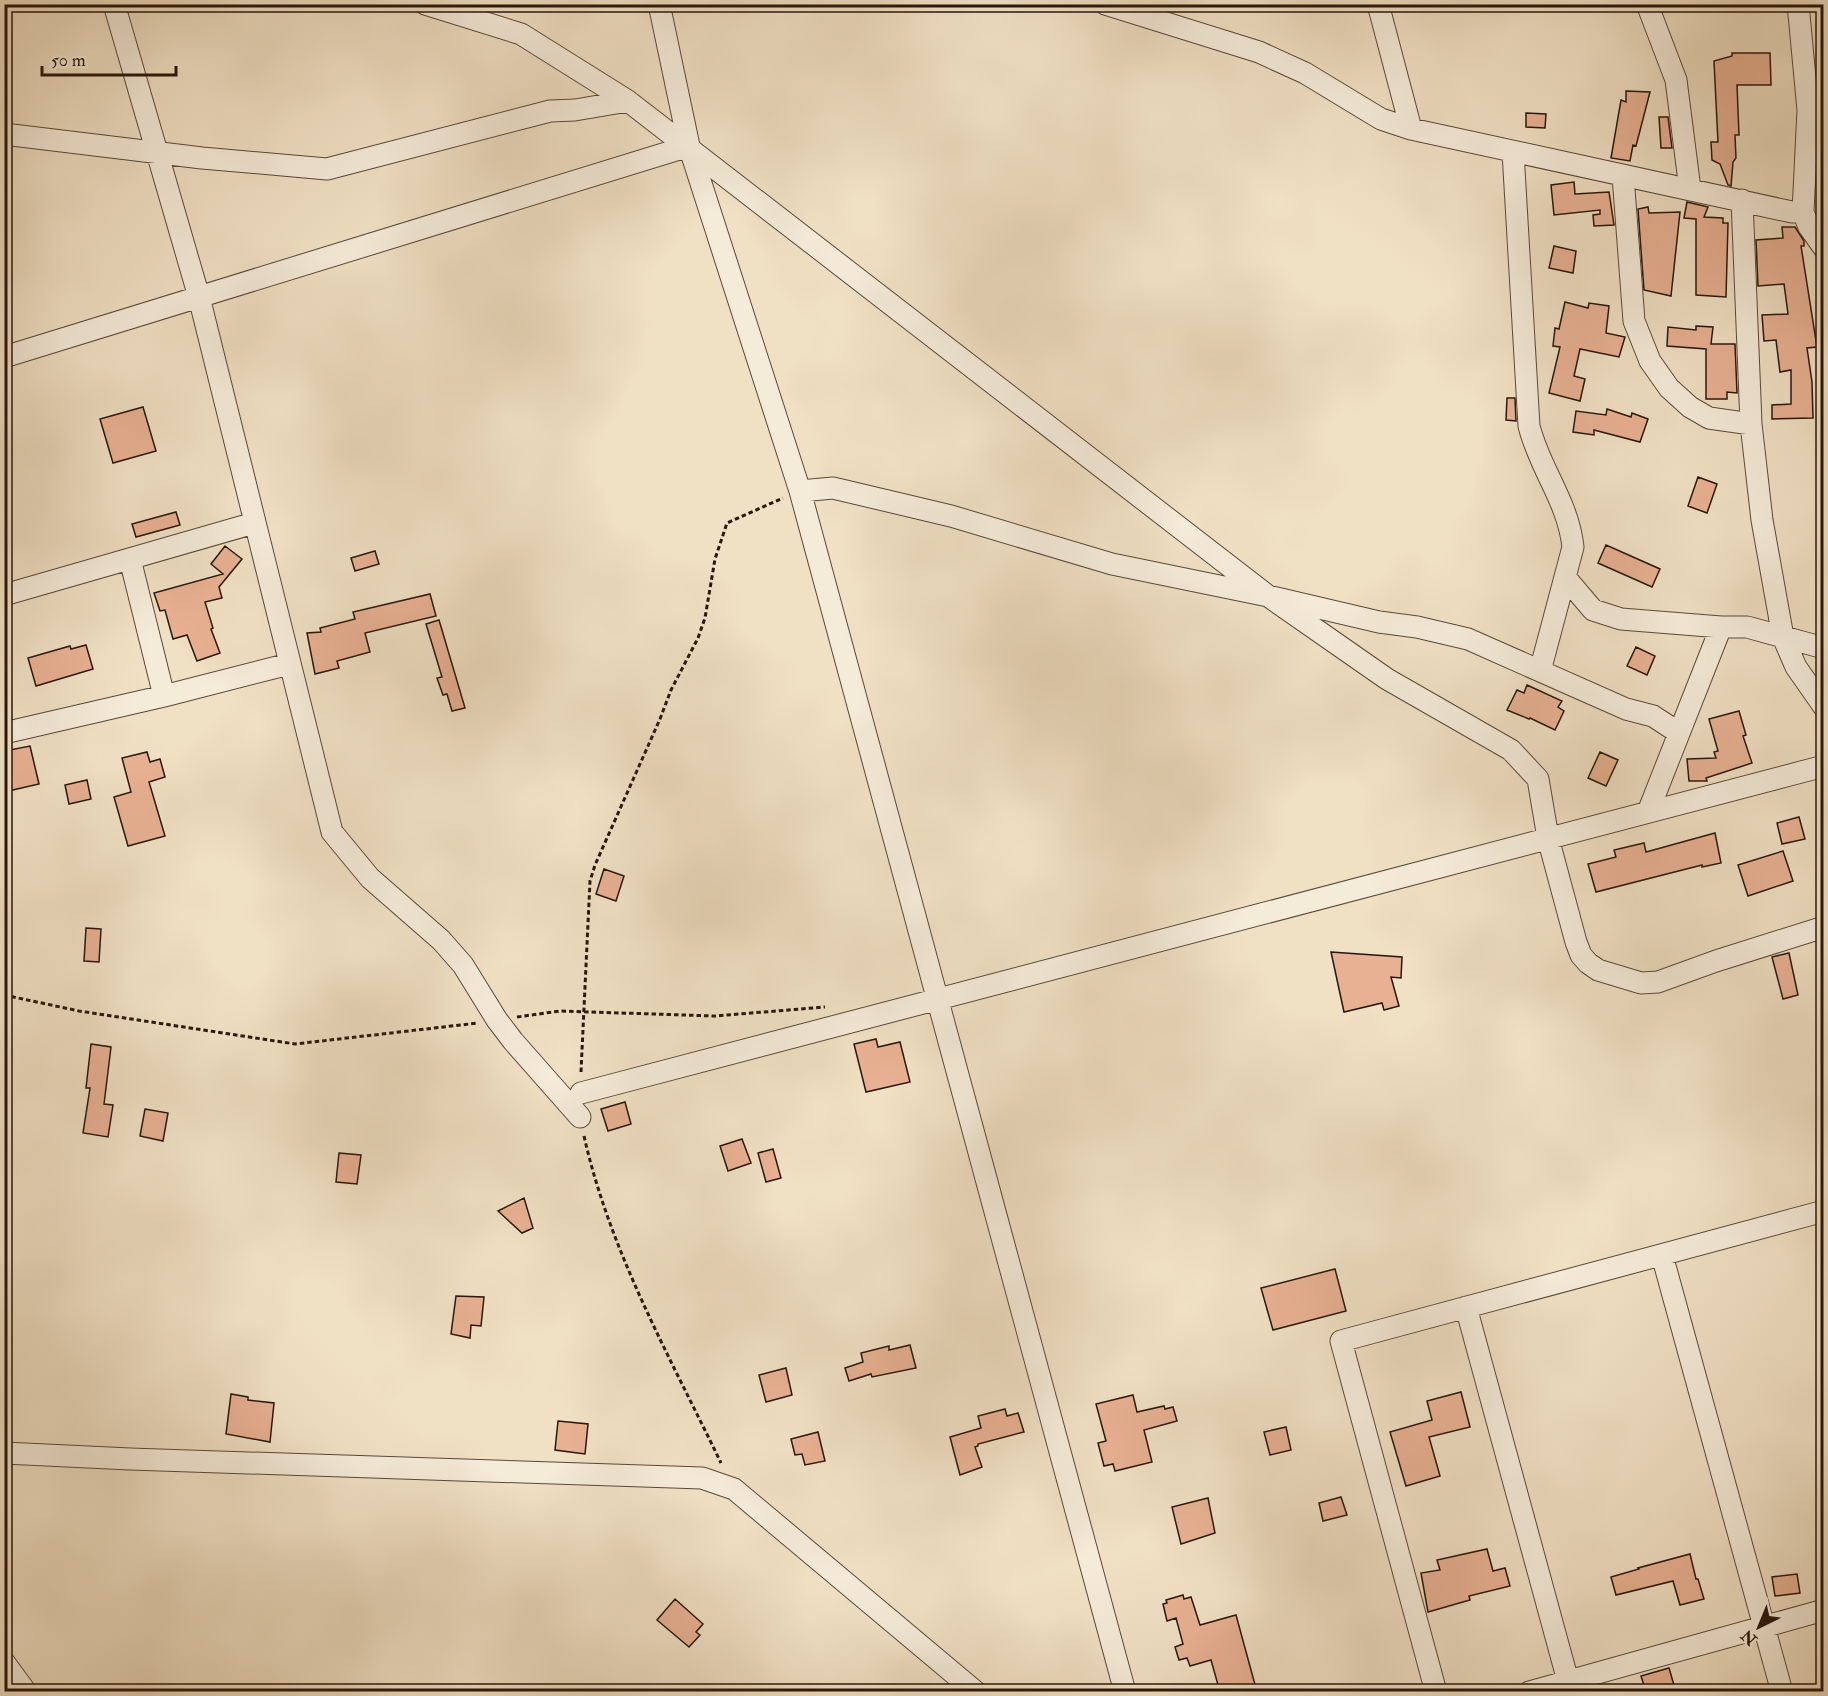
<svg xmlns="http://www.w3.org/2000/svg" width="1828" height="1696" viewBox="0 0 1828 1696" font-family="'IM FELL Double Pica',serif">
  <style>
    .building { fill: #e8b193; stroke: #28170c; stroke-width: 1.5 }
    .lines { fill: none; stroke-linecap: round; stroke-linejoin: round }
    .street-casing { stroke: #5a493a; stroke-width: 23 }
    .path { stroke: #28170c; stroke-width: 3; stroke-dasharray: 4.5 3; stroke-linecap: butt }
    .street { stroke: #f5ebd9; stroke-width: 21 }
  </style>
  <rect width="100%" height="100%" fill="#f0e0c4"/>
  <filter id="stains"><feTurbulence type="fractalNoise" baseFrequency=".00333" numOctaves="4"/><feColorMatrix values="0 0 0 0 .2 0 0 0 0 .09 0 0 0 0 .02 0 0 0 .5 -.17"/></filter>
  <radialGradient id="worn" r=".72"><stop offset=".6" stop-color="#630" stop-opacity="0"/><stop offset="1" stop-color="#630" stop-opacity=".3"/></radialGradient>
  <path class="building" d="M 1732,53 L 1770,53 L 1771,85 L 1737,85 L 1739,135 L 1735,135 L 1736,158 L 1733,162 L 1731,186 L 1728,185 L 1720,164 L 1712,160 L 1711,142 L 1718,142 L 1714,61 L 1732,56 Z
    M 1626,91 L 1650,92 L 1636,146 L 1633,145 L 1630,161 L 1611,158 L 1621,100 L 1626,102 Z
    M 1526,113 L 1546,114 L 1545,128 L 1526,127 Z
    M 1659,117 L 1668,117 L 1672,148 L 1661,148 Z
    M 1574,182 L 1575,194 L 1609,192 L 1614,225 L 1594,226 L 1593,215 L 1600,214 L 1600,210 L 1554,215 L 1551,185 Z
    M 1687,202 L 1708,207 L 1704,217 L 1723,218 L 1723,223 L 1728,223 L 1726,297 L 1696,295 L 1696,219 L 1684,218 Z
    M 1648,207 L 1649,213 L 1680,212 L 1671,296 L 1644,290 L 1638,209 Z
    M 1782,227 L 1795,227 L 1804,241 L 1804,246 L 1801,246 L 1817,347 L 1807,348 L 1812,382 L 1813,418 L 1772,419 L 1772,405 L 1791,404 L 1791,370 L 1780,372 L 1776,340 L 1764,341 L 1762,315 L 1788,314 L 1784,284 L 1758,286 L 1756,240 L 1783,238 Z
    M 1554,246 L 1576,251 L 1573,273 L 1549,268 Z
    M 1565,302 L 1588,308 L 1589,303 L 1609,306 L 1606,333 L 1625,337 L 1619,357 L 1580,349 L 1574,376 L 1585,379 L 1580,401 L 1549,393 L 1560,347 L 1553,346 L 1555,328 L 1559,329 Z
    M 1696,326 L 1713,327 L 1711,344 L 1735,344 L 1737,393 L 1727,392 L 1727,399 L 1706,399 L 1706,349 L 1667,346 L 1668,327 L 1696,330 Z
    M 1507,398 L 1515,398 L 1516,421 L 1506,420 Z
    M 143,407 L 156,451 L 113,463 L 100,419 Z
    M 1607,409 L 1631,417 L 1632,413 L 1648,419 L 1640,442 L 1594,430 L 1594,435 L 1573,432 L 1576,411 L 1606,415 Z
    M 1698,477 L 1717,484 L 1707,513 L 1688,506 Z
    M 176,512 L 180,525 L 136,537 L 132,524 Z
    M 1606,545 L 1660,569 L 1652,587 L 1598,563 Z
    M 225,546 L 242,559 L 219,587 L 222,598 L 205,602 L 213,628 L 211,629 L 220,653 L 197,661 L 187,635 L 173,639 L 165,610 L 160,611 L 154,593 L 223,574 L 211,564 Z
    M 375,551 L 379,564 L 355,571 L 351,558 Z
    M 430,594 L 436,616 L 365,633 L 370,652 L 337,661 L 339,668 L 315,674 L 307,633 L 321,632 L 320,628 L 355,619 L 353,612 Z
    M 439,620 L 465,708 L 452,711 L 447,694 L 443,695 L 437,678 L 442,677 L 426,624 Z
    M 86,645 L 93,669 L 36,686 L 28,658 L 70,646 L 71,649 Z
    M 1636,647 L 1655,656 L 1647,675 L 1627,666 Z
    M 1527,685 L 1562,701 L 1558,707 L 1564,711 L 1555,730 L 1530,718 L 1529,719 L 1507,710 L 1517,690 L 1524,693 Z
    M 1739,711 L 1746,735 L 1743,736 L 1752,763 L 1706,778 L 1707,781 L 1689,781 L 1687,759 L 1716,758 L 1714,752 L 1718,751 L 1709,719 Z
    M 30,746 L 39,784 L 4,792 L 4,751 Z
    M 147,752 L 150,762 L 160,759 L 165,777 L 149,782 L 165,836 L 128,846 L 114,797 L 131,792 L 122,758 Z
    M 1600,752 L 1618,760 L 1606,786 L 1588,778 Z
    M 87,780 L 91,799 L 69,804 L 65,785 Z
    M 1799,817 L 1805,839 L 1782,844 L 1777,823 Z
    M 1715,833 L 1721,863 L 1702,867 L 1702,865 L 1596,892 L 1588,864 L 1616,857 L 1614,850 L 1644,843 L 1646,852 Z
    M 1783,851 L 1793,881 L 1748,896 L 1738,865 Z
    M 604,869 L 624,876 L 616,901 L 596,894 Z
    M 86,928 L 101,929 L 99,962 L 84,961 Z
    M 1331,952 L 1402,957 L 1401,978 L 1391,977 L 1399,1006 L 1384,1010 L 1382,1003 L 1344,1012 Z
    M 1789,953 L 1798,995 L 1783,999 L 1772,957 Z
    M 876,1039 L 878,1047 L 900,1042 L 910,1082 L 866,1092 L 854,1044 Z
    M 91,1044 L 111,1047 L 104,1104 L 113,1105 L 108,1137 L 83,1133 L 90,1088 L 86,1088 Z
    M 625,1102 L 631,1124 L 608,1131 L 601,1109 Z
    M 145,1109 L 168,1113 L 163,1141 L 140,1136 Z
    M 742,1139 L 751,1163 L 728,1171 L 720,1146 Z
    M 773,1149 L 781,1178 L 766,1182 L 758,1153 Z
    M 339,1153 L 361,1155 L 357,1184 L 336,1182 Z
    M 524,1198 L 533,1228 L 522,1233 L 498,1211 Z
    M 1335,1269 L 1346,1311 L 1273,1330 L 1261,1288 Z
    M 456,1296 L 484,1297 L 481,1326 L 471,1325 L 470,1338 L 451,1334 Z
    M 910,1345 L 916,1368 L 872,1377 L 871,1374 L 849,1381 L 845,1368 L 863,1362 L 861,1353 L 889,1346 L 889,1350 Z
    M 786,1368 L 792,1395 L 766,1402 L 759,1375 Z
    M 1461,1392 L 1470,1427 L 1429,1437 L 1440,1476 L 1406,1486 L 1390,1432 L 1432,1420 L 1427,1401 Z
    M 231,1394 L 248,1397 L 248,1400 L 274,1403 L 270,1442 L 226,1434 Z
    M 1133,1395 L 1137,1412 L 1164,1406 L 1165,1409 L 1173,1407 L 1177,1421 L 1144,1430 L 1152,1462 L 1115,1471 L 1113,1464 L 1104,1466 L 1098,1443 L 1106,1441 L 1096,1404 Z
    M 1005,1409 L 1007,1416 L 1018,1413 L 1024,1432 L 978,1444 L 978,1446 L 975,1447 L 982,1467 L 960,1475 L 950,1437 L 981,1428 L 978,1416 Z
    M 558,1421 L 588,1424 L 585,1454 L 555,1450 Z
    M 1286,1427 L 1291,1450 L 1270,1455 L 1264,1432 Z
    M 818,1432 L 825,1461 L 805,1465 L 802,1454 L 795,1455 L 791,1439 Z
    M 1341,1497 L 1347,1515 L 1323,1521 L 1319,1503 Z
    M 1208,1498 L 1215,1533 L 1181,1544 L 1172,1507 Z
    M 1487,1549 L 1493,1571 L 1505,1568 L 1510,1586 L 1469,1596 L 1470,1600 L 1428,1612 L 1421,1573 L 1440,1570 L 1437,1560 Z
    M 1690,1554 L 1696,1579 L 1698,1579 L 1704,1599 L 1680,1605 L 1673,1581 L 1616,1595 L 1611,1577 L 1639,1569 L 1638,1568 Z
    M 1797,1574 L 1800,1593 L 1775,1596 L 1772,1577 Z
    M 1183,1595 L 1184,1599 L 1191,1597 L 1200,1625 L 1236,1615 L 1257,1692 L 1243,1692 L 1242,1688 L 1220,1692 L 1211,1660 L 1190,1666 L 1187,1658 L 1179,1660 L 1175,1647 L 1183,1644 L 1176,1618 L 1167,1621 L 1163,1604 L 1167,1603 L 1166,1600 Z
    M 675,1599 L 703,1624 L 696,1632 L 700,1635 L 689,1647 L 657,1620 Z
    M 1669,1668 L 1676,1692 L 1646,1692 L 1641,1676 Z"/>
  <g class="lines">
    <defs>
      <path id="street" d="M 114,4 L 199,297 L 332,832 L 370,878 L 441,940 L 463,965 L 497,1020 L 513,1041 L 580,1117
        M 425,4 L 521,34 L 628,101 L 1268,596 L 1387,679 L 1511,750 L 1538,779 L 1548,838 L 1576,942 L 1581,955 L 1588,963 L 1598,970 L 1641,983 L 1658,982 L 1716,961 L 1824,927
        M 659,4 L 689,146 L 800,491 L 1125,1692
        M 1105,4 L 1259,52 L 1305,73 L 1381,119 L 1411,129 L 1792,212 L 1803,212
        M 1378,4 L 1411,129
        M 1647,4 L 1676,80 L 1690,189
        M 1798,4 L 1808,110 L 1803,212 L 1809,227 L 1824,248
        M 4,134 L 202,158 L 327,169 L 550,111 L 575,110 L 628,101
        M 1513,152 L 1529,426 C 1540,470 1568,501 1573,547 L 1540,671
        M 1623,176 L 1634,321 L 1650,361 L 1669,388 L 1690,407 L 1709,418 L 1751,424
        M 1742,200 L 1751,424 L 1762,520 L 1783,637 L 1796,667 L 1824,707
        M 4,357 L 689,146
        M 800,491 L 833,488 L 951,516 L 1112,564 L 1268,596 L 1379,622 L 1417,627 L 1468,639 L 1626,709 L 1653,716 L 1679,733
        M 130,559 L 164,696
        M 1565,577 L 1593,610 L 1621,619 L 1721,627 L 1747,627 L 1824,648
        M 4,595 L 254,523
        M 4,733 L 164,696 L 289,664
        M 1648,812 L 1721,627
        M 581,1093 L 1824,766
        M 1662,1255 L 1782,1692
        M 1466,1307 L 1568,1681
        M 4,1453 L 130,1459 L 702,1478 L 734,1489 L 976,1692
        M 4,1662 L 26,1692
        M 1436,1692 L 1341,1341 L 1824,1211
        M 1529,1692 L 1824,1610"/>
    </defs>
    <use href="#street" class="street-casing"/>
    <path class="path" d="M 4,995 L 79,1011 L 295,1044 L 478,1023
      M 517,1017 L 560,1011 L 715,1016 L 825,1007
      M 581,1072 L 590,881 L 595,865 L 660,719 L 671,690 L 698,638 L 705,618 L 715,559 L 727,523 L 783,498
      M 584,1136 C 610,1252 670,1357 721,1463"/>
    <use href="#street" class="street"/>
  </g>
  <rect width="1828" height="1696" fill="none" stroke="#f0e0c4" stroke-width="24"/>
  <rect x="6" y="6" width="1816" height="1684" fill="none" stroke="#28170c" stroke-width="3"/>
  <rect x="12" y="12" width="1804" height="1672" fill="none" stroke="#28170c" stroke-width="1.5"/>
  <g transform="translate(1759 1627) rotate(223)" stroke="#f5ebd9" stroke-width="4.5" paint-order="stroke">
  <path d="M0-4.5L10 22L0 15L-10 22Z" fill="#28170c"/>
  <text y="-9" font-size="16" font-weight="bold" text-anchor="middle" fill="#28170c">N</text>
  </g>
  <path d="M42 66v9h134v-9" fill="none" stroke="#28170c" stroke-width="3"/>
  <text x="51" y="66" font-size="18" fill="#28170c" stroke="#f5ebd9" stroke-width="4.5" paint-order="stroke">50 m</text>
  <rect width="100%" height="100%" filter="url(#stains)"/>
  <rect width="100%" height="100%" fill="url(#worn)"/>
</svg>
